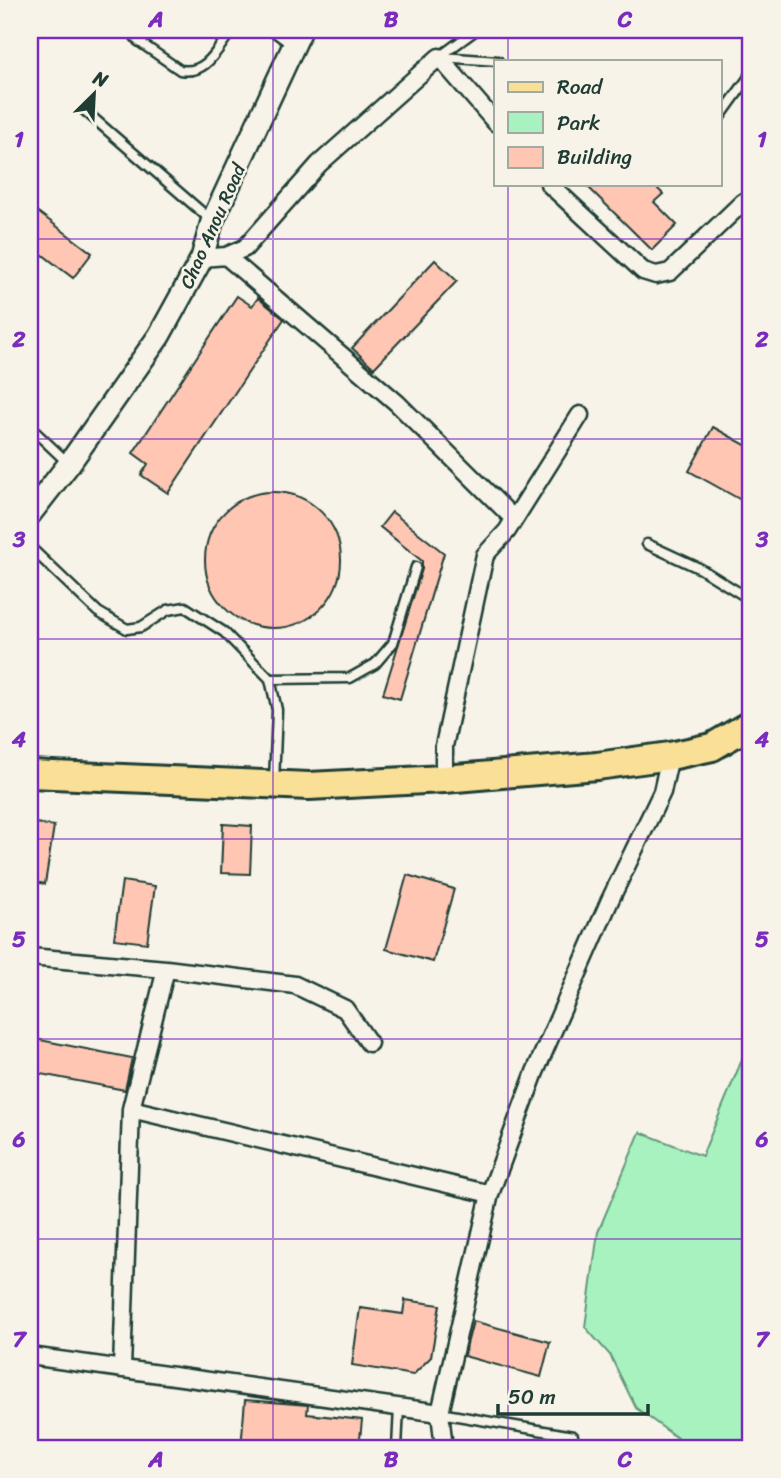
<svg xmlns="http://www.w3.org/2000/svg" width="781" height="1478" viewBox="0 0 781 1478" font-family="Sriracha,sans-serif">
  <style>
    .green { fill: #a8f2c0; stroke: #64987a; stroke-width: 2 }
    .building { fill: #ffc6b4; stroke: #1f3d34; stroke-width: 2 }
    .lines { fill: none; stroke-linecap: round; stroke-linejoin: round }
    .service-casing { stroke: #1f3d34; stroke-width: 13 }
    .minor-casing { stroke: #1f3d34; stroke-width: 21 }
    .tertiary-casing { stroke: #1f3d34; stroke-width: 26 }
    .primary-casing { stroke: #1f3d34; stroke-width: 32 }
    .service { stroke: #f7f3e8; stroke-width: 8 }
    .minor { stroke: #f7f3e8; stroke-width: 16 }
    .tertiary { stroke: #f7f3e8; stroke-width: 21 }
    .primary { stroke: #fadf96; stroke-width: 26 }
    .grid { fill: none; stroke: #7b2cbf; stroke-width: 2; stroke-opacity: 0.55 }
    .labels { text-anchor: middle; stroke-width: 5; stroke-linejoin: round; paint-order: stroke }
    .street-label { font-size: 19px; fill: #1f3d34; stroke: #f7f3e8 }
    .neatline { fill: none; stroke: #7b2cbf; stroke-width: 2.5 }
    .grid-label { font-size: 23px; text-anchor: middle; font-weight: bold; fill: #7b2cbf }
  </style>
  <rect width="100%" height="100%" fill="#f7f3e8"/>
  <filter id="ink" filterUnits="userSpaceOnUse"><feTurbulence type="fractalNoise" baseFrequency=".0143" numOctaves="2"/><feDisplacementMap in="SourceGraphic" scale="14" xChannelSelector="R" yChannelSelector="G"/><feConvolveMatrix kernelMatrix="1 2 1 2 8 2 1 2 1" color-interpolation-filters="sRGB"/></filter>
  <g filter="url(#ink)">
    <path class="green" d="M 751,1038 L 751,1448 L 691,1448 L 636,1408 L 610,1355 L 585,1327 L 598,1232 L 640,1132 L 702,1156 Z"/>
    <path class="building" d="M 585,184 L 653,184 L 663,194 L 654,202 L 677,225 L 652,250 Z
      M 30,206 L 92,253 L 73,278 L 30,245 Z
      M 435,260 L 457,281 L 374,368 L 352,348 Z
      M 237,296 L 252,306 L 258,298 L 284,319 L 168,493 L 141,475 L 148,464 L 133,453 Z
      M 713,427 L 751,448 L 751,481 L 741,500 L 689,471 Z
      M205 560a68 68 0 1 1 136 0a68 68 0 1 1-136 0Z
      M 392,512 L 444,553 L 400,699 L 383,694 L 422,569 L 422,561 L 380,527 Z
      M 30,822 L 54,826 L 45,884 L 30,881 Z
      M 223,824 L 252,826 L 250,874 L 221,873 Z
      M 407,875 L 454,889 L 433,962 L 386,949 Z
      M 122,881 L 155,886 L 147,943 L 114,939 Z
      M 30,1038 L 132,1058 L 125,1090 L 30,1072 Z
      M 405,1300 L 440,1305 L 431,1357 L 413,1375 L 352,1365 L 360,1308 L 403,1314 Z
      M 473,1321 L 550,1342 L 541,1377 L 464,1356 Z
      M 245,1400 L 308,1405 L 307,1414 L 362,1420 L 359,1448 L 241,1448 Z"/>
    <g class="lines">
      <defs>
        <path id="service" d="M 130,30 L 138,41 L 180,70 C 207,75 217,49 232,30
          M 272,30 L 292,45
          M 439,57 L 476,30
          M 441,57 L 498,61
          M 84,110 L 211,220
          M 720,117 L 751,74
          M 30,427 L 68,463
          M 647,544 L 701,569 L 751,600
          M 30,547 L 98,612 L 127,629 L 141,627 L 168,610 L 185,607 L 224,632 L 270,679 L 277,710 L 274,782
          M 270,679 L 350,678 L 375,664 L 393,643 L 416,567
          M 440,1413 L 573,1436
          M 397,1448 L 399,1407"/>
        <path id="minor" d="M 549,184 L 643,271 L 656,275 L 670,272 L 742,203 L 751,197
          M 226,256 L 397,403 L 514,519
          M 202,258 L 226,256 L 245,248 L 319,164 L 439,57 L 496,123
          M 444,779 L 444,746 L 485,555 L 507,531 L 580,415
          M 30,957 L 166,969 L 295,985 L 345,1009 L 369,1043
          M 131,1109 L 490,1194
          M 30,1356 L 440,1413
          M 122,1369 L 131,1109 L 166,969
          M 444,1448 L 440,1413 L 490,1194 L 535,1072 L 610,900 L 662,792 L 670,756"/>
        <path id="tertiary" d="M 30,514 L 69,464 L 159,336 L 202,258 L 212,222 L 301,30"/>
        <path id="primary" d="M 30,774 L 309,786 L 444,779 L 597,766 L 670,756 L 712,747 L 751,724"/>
      </defs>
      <use href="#service" class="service-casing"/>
      <use href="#minor" class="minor-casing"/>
      <use href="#tertiary" class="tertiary-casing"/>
      <use href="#primary" class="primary-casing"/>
      <use href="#service" class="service"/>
      <use href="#minor" class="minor"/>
      <use href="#tertiary" class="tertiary"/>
      <use href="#primary" class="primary"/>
    </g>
  </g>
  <path class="grid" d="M 273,30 L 273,1448M 508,30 L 508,61M 508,184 L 508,1448M 30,239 L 751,239M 30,439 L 751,439M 30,639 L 751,639M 30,839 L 751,839M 30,1039 L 751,1039M 30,1239 L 751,1239"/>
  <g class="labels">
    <g class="street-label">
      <text transform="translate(212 226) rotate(-66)" y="7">Chao Anou Road</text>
    </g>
  </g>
  <rect width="781" height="1478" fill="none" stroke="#f7f3e8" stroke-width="77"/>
  <rect x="494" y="60" width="228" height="126" fill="#f7f3e8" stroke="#a1aaa0" stroke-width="2"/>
  <rect x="508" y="82" width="35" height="10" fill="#fadf96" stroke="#a1aaa0" stroke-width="2"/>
  <text x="557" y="94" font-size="21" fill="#1f3d34">Road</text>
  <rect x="508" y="112" width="35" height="21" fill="#a8f2c0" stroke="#a1aaa0" stroke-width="2"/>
  <text x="557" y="130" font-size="21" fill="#1f3d34">Park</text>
  <rect x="508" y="147" width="35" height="21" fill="#ffc6b4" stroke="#a1aaa0" stroke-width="2"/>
  <text x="557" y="164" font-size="21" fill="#1f3d34">Building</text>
  <g transform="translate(94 94) rotate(24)" stroke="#f7f3e8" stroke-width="5" paint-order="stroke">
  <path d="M0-5L12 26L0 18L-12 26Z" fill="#1f3d34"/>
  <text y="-10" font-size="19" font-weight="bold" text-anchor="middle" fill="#1f3d34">N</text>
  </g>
  <path d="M498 1404v10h150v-10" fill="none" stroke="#1f3d34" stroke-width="3.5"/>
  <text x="508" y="1404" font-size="21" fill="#1f3d34" stroke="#f7f3e8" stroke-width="5" paint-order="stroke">50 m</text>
  <rect x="38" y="38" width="704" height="1402" class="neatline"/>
  <g class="grid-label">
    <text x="156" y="27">A</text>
    <text x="391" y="27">B</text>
    <text x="625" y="27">C</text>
    <text x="19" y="147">1</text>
    <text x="762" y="147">1</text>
    <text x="19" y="347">2</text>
    <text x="762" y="347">2</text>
    <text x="19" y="547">3</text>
    <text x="762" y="547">3</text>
    <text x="19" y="747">4</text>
    <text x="762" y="747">4</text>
    <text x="19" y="947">5</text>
    <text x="762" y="947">5</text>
    <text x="19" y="1147">6</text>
    <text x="762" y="1147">6</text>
    <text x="19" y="1347">7</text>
    <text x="762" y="1347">7</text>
    <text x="156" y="1467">A</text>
    <text x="391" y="1467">B</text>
    <text x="625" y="1467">C</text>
  </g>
</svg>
